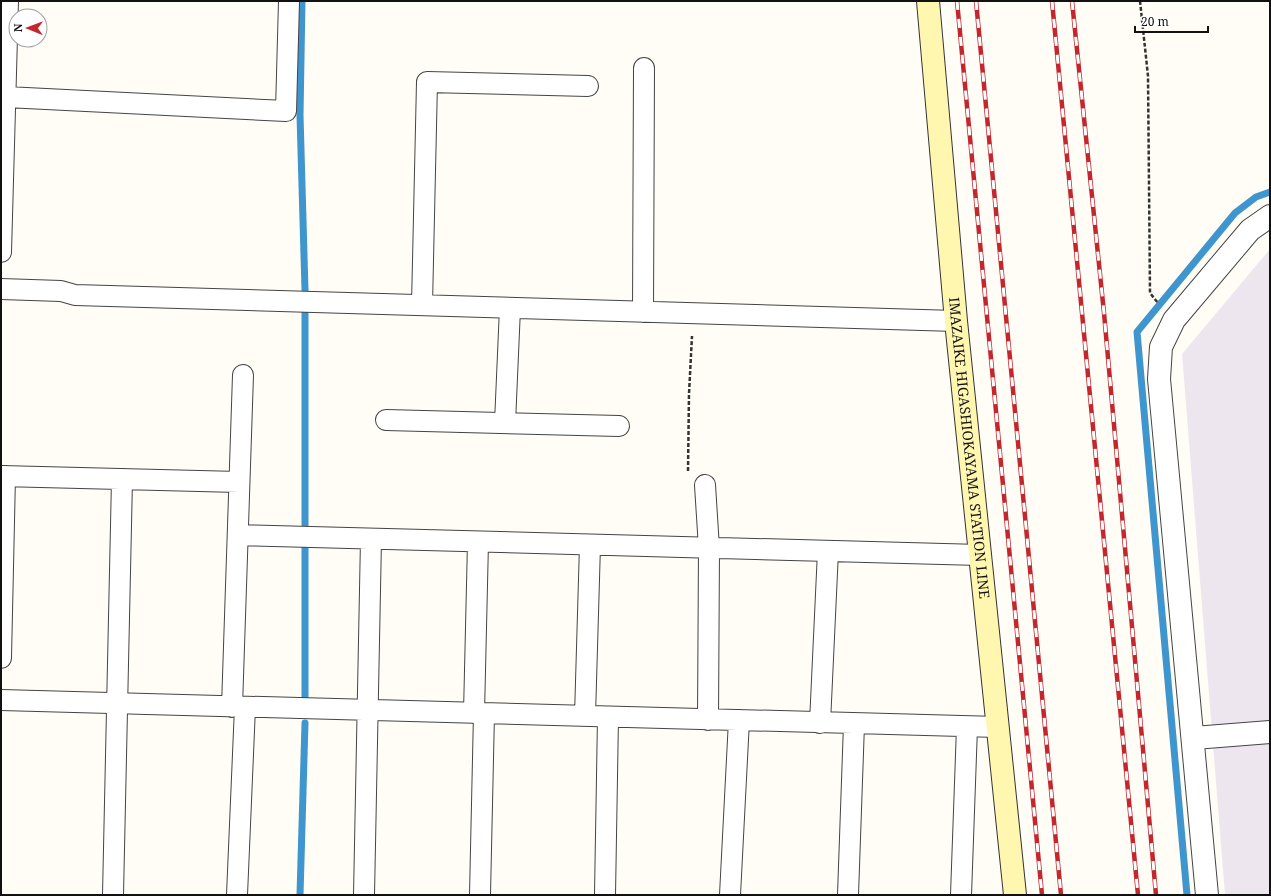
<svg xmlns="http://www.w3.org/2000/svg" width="1271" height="896" viewBox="0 0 1271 896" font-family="'Noto Serif',serif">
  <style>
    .industrial { fill: #eee6ef }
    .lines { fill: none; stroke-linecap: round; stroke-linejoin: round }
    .stream { stroke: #3f96cf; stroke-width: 7 }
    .minor-casing { stroke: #444; stroke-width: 22 }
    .tertiary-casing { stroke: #444; stroke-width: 24 }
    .secondary-casing { stroke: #333; stroke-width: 24 }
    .path { stroke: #333; stroke-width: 2.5; stroke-dasharray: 4 2; stroke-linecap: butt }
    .minor { stroke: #fff; stroke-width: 20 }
    .tertiary { stroke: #fff; stroke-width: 22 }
    .secondary { stroke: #fff6b0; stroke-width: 22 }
    .rail-casing { stroke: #c4262e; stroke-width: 4.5 }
    .rail { stroke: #fff; stroke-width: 3; stroke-dasharray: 9; stroke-linecap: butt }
    .labels { text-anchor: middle; stroke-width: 4; stroke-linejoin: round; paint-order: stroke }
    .street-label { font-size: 14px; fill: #111; stroke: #fff }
  </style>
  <rect width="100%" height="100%" fill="#fffdf5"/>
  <path class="industrial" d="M 1270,249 L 1270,895 L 1225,895 L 1182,354 Z"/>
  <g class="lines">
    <path class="stream" d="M 302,1 L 300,115 L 305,290 L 305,699
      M 300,895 L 305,723
      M 1187,895 L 1137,332 L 1235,213 L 1256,197 L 1270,192"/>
    <defs>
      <path id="minor" d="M 6,97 L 286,111 L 289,1
        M 1,252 L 8,1
        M 1,289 L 61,291 L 75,295 L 956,321
        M 422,305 L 427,82 L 588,86
        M 643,312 L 644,68
        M 386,420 L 619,426
        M 505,423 L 510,308
        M 1,476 L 239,482
        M 705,485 L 709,548 L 708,720
        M 238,535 L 980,555
        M 1,658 L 5,476
        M 1,700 L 998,727
        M 232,707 L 243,375
        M 474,713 L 478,542
        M 585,716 L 590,545
        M 820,723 L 828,551
        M 113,895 L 122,479
        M 237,895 L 245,707
        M 364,895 L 371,539
        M 480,895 L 484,713
        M 605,895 L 608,717
        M 730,895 L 739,720
        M 848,895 L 854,724
        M 961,895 L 967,727"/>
      <path id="tertiary" d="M 1194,738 L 1270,732
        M 1207,895 L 1159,379 L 1161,347 L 1174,320 L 1250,230 L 1270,216"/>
      <g id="secondary">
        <path id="s1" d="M 928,1 L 956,321 L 1015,895"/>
      </g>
    </defs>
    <use href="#minor" class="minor-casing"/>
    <use href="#tertiary" class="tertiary-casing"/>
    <use href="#secondary" class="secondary-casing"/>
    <path class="path" d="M 1140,1 L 1148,76 L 1150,293 L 1158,303
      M 688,471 L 689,394 L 692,336"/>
    <use href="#minor" class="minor"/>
    <use href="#tertiary" class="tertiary"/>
    <use href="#secondary" class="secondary"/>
    <defs>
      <path id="rail" d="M 957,1 L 1042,895
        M 976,1 L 1061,895
        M 1052,1 L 1138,895
        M 1072,1 L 1104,313 L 1156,895"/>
    </defs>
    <use href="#rail" class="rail-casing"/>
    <use href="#rail" class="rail"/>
  </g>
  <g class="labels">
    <g class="street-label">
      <text dy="5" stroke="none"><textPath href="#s1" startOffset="449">IMAZAIKE HIGASHIOKAYAMA STATION LINE</textPath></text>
    </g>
  </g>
  <rect width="1271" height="896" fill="none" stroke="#111111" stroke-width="4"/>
  <g transform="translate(28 28) rotate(271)"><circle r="19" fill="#ffffff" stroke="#a0a0a0"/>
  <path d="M0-3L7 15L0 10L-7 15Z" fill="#c4262e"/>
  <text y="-6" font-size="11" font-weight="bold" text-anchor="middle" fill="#111111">N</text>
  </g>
  <path d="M1135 26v6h73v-6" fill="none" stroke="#111111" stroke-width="2"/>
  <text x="1141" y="26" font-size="12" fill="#111111" stroke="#ffffff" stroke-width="3" paint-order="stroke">20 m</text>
</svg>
